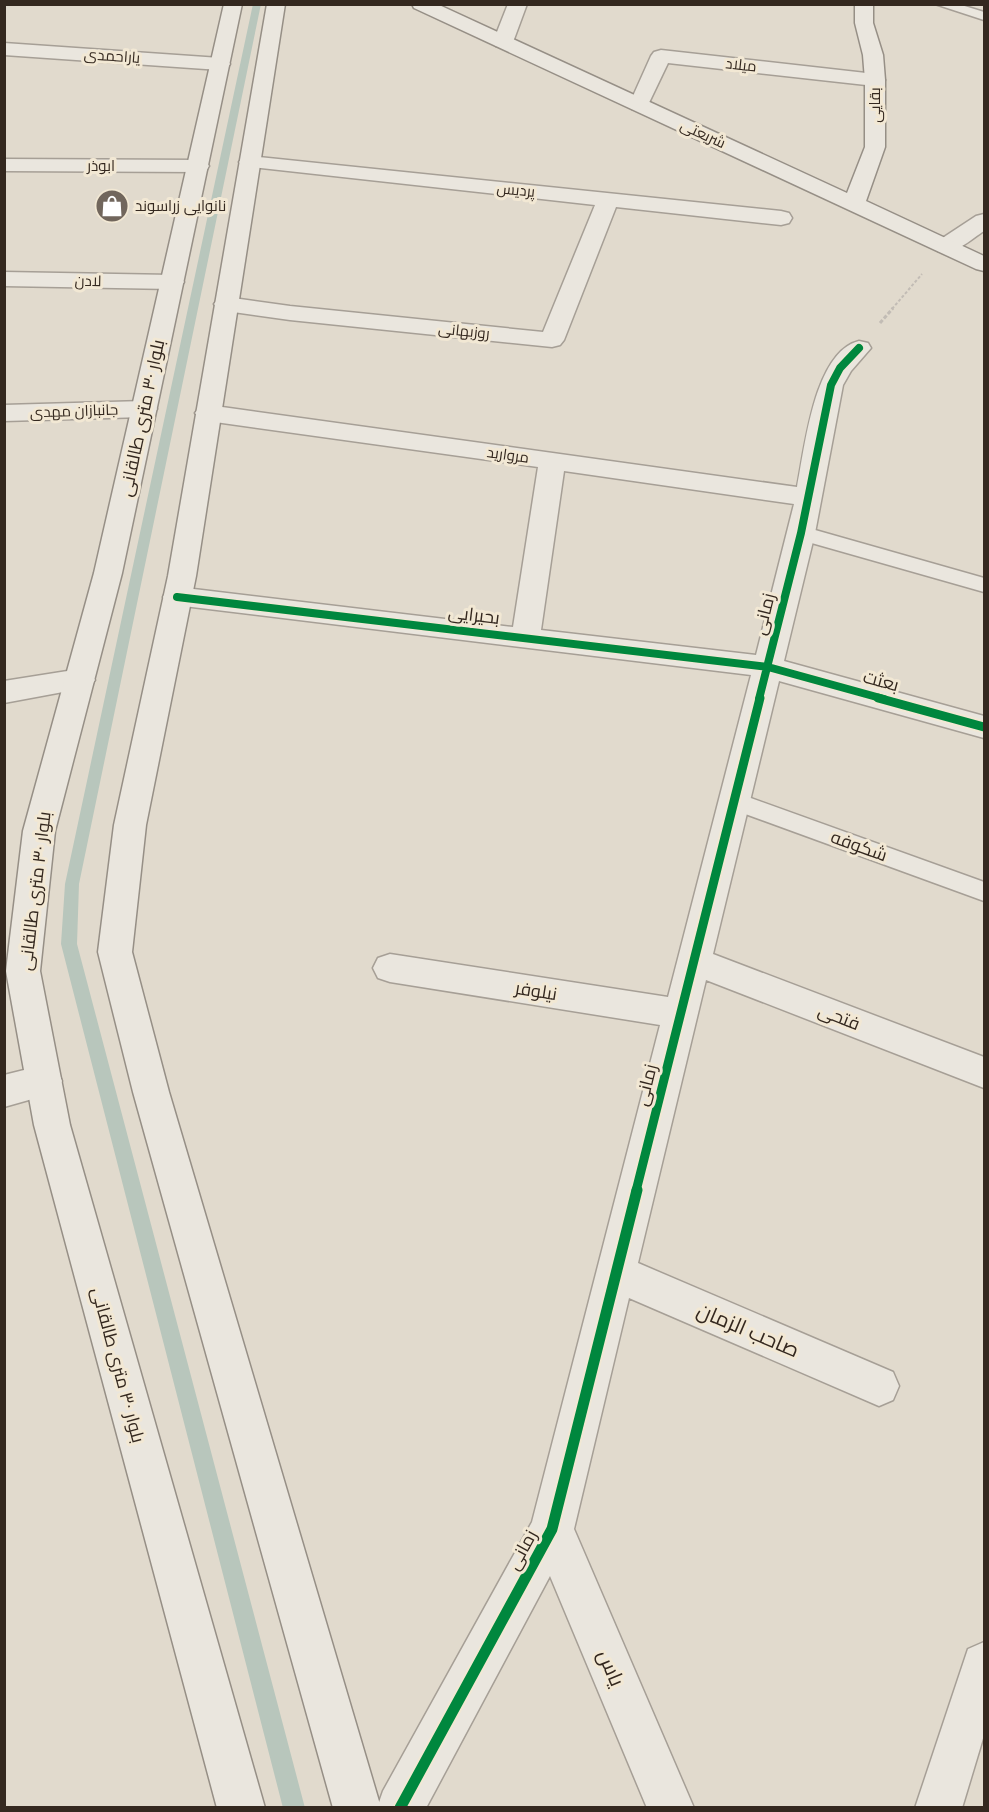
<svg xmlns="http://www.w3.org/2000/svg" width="989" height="1812" viewBox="0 0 989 1812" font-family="'Times New Roman',Cairo,serif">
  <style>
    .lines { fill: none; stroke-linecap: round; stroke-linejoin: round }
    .stream { fill: #b8c6bc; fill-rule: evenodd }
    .lane-casing { stroke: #a69f96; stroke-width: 3 }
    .street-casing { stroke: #a69f96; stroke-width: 3 }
    .secondary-casing { stroke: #968f86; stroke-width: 3 }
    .path-far1 { stroke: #c2bcb5; stroke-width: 2; stroke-dasharray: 3 2; stroke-linecap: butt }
    .path { stroke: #c2bcb5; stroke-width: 3; stroke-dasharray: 4 2; stroke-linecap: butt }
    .lane { fill: #eae6de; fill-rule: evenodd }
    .street { fill: #eae6de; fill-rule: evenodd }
    .secondary { fill: #eae6de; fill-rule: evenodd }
    .cycleway-far2-casing { stroke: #f2e8d4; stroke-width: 10 }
    .cycleway-far1-casing { stroke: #f2e8d4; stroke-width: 13 }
    .cycleway-casing { stroke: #f2e8d4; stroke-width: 15 }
    .cycleway-far2 { stroke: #00873e; stroke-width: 8 }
    .cycleway-far1 { stroke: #00873e; stroke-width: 9 }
    .cycleway { stroke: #00873e; stroke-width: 11 }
    .labels { text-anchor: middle; stroke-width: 6; stroke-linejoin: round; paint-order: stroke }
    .far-street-label { font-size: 15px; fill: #34281f; stroke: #f2e8d4 }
    .far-poi-label { font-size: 15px; fill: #34281f; stroke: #f2e8d4; text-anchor: start }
    .street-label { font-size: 18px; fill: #34281f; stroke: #f2e8d4 }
    .near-street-label { font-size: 21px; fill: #34281f; stroke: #f2e8d4 }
  </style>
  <rect width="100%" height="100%" fill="#e1dacd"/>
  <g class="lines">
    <path class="stream" d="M 253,4 L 261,4 L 79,884 L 77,944 L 305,1808 L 283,1808 L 61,944 L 65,884 Z"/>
    <defs>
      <path id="lane" d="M 935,4 L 958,4 L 984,12 L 984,20 Z
        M 801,526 L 984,578 L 984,592 L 794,538 L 791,533 L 794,528 Z
        M 734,792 L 984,882 L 984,901 L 726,807 L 723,801 L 726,795 Z"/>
      <path id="street" d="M 508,4 L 527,4 L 513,42 L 510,46 L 496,46 L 493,42 Z
        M 4,43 L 220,58 L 227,60 L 230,64 L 227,68 L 220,70 L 4,55 Z
        M 661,50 L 875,74 L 882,76 L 885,80 L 882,84 L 875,86 L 668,63 L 646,109 L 632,109 L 629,105 L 651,56 L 654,52 Z
        M 250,156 L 781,211 L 789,213 L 792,218 L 789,223 L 781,225 L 616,207 L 564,340 L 560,345 L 552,347 L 290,320 L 226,311 L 218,309 L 214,304 L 218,299 L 226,297 L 290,306 L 543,332 L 595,205 L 243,166 L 239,162 L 243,158 Z
        M 4,159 L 198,160 L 206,161 L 209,166 L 206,171 L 198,172 L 4,171 Z
        M 984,214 L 984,231 C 970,240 956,255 938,251 L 935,246 L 938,241 L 976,216 Z
        M 4,272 L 172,275 L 180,277 L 184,282 L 180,287 L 172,289 L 4,286 Z
        M 859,341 L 868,343 L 871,348 L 851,371 L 843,385 L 815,533 L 784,661 L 984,716 L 984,738 L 779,681 L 713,954 L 984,1057 L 984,1088 L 706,980 L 638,1263 L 893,1372 L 899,1386 L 893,1400 L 879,1406 L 629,1298 L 574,1529 L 694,1808 L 647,1808 L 550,1576 L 426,1808 L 377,1808 L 383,1791 L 532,1522 L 660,1025 L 390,982 L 378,978 L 373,968 L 378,958 L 390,954 L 668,997 L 751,675 L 167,604 L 163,597 L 167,590 L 177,587 L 513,627 L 538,467 L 208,421 L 199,418 L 195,413 L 199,408 L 208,405 L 797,487 C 805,448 814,352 859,341 ZM 564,471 L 794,504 L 756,655 L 541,630 Z
        M 144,401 L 153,404 L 157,409 L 153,414 L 144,417 L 4,421 L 4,405 Z
        M 80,669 L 90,673 L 95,680 L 90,687 L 4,703 L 4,681 Z
        M 44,1065 L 57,1070 L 62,1081 L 57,1092 L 4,1107 L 4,1075 Z
        M 984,1642 L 984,1735 L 962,1808 L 915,1808 L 968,1649 Z"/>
      <path id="secondary" d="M 224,4 L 242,4 L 122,573 L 55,831 L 40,971 L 70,1125 L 265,1808 L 217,1808 L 34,1125 L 6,971 L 23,831 L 94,573 Z
        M 267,4 L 285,4 L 196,576 L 146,825 L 132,952 L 169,1092 L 381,1808 L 333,1808 L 133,1092 L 98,952 L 114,825 L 168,576 Z
        M 412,4 L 437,4 L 847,193 L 865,147 L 865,80 L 863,55 L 855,23 L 855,4 L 873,4 L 873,23 L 883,55 L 885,80 L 885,147 L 866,201 L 984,256 L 984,271 L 976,269 L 414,8 Z"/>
    </defs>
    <use href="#lane" class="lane-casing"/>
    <use href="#street" class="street-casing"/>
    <use href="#secondary" class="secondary-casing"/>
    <path class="path-far1" d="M 892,309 L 922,274"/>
    <path class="path" d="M 880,323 L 893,308"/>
    <use href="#lane" class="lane"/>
    <use href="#street" class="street"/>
    <use href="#secondary" class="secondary"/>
    <defs>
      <path id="cycleway-far2" d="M 177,597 L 768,667 L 884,699
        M 759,699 L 801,533 L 831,385 L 840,368 L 859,348"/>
      <path id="cycleway-far1" d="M 878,698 L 984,727
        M 636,1191 L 760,698"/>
      <path id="cycleway" d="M 400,1808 L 552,1529 L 637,1190"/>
    </defs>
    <use href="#cycleway-far2" class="cycleway-far2-casing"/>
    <use href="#cycleway-far1" class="cycleway-far1-casing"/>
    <use href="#cycleway" class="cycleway-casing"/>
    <use href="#cycleway-far2" class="cycleway-far2"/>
    <use href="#cycleway-far1" class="cycleway-far1"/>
    <use href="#cycleway" class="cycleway"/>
  </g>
  <defs>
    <symbol id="shop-disc" viewBox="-11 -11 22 22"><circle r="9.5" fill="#71665c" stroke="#f2e8d4"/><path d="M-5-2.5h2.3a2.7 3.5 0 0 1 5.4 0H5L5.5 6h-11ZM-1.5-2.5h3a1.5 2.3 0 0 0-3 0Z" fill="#fff"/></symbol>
  </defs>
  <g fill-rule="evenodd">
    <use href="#shop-disc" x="93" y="187" width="38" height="38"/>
  </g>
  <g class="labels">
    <g class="far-street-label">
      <text transform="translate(112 56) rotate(4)" y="5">یاراحمدی</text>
      <text transform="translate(741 65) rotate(6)" y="5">میلاد</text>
      <text transform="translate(875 105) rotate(-90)" y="5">بقایی</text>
      <text transform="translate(703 134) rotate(25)" y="5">شریعتی</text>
      <text x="101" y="171">ابوذر</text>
      <text transform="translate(516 190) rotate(6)" y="5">پردیس</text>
      <text transform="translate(88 281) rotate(1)" y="5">لادن</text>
      <text transform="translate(464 331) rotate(6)" y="5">روزبهانی</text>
      <text transform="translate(74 411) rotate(-2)" y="5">جانبازان مهدی</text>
      <text transform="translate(508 455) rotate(8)" y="5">مروارید</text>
    </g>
    <g class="far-poi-label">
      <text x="135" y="211">نانوایی زراسوند</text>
    </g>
    <g class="street-label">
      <text transform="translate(142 418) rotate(-78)" y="6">بلوار ۳۰ متری طالقانی</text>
      <text transform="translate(764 614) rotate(-76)" y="6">زمانی</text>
      <text transform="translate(474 615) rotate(7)" y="6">بحیرایی</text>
      <text transform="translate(881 681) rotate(15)" y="6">بعثت</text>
      <text transform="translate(859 846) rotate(20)" y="6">شکوفه</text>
      <text transform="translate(35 891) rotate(-83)" y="6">بلوار ۳۰ متری طالقانی</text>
      <text transform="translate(536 991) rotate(9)" y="6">نیلوفر</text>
      <text transform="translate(839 1017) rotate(21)" y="6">فتحی</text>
      <text transform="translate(646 1085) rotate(-76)" y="6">زمانی</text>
      <text transform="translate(118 1365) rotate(75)" y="6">بلوار ۳۰ متری طالقانی</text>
      <text transform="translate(522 1550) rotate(-61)" y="6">زمانی</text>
    </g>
    <g class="near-street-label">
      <text transform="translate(748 1330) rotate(23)" y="7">صاحب الزمان</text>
      <text transform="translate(611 1668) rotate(67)" y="7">یاس</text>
    </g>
  </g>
  <rect width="989" height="1812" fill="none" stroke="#34281f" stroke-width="12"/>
</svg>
